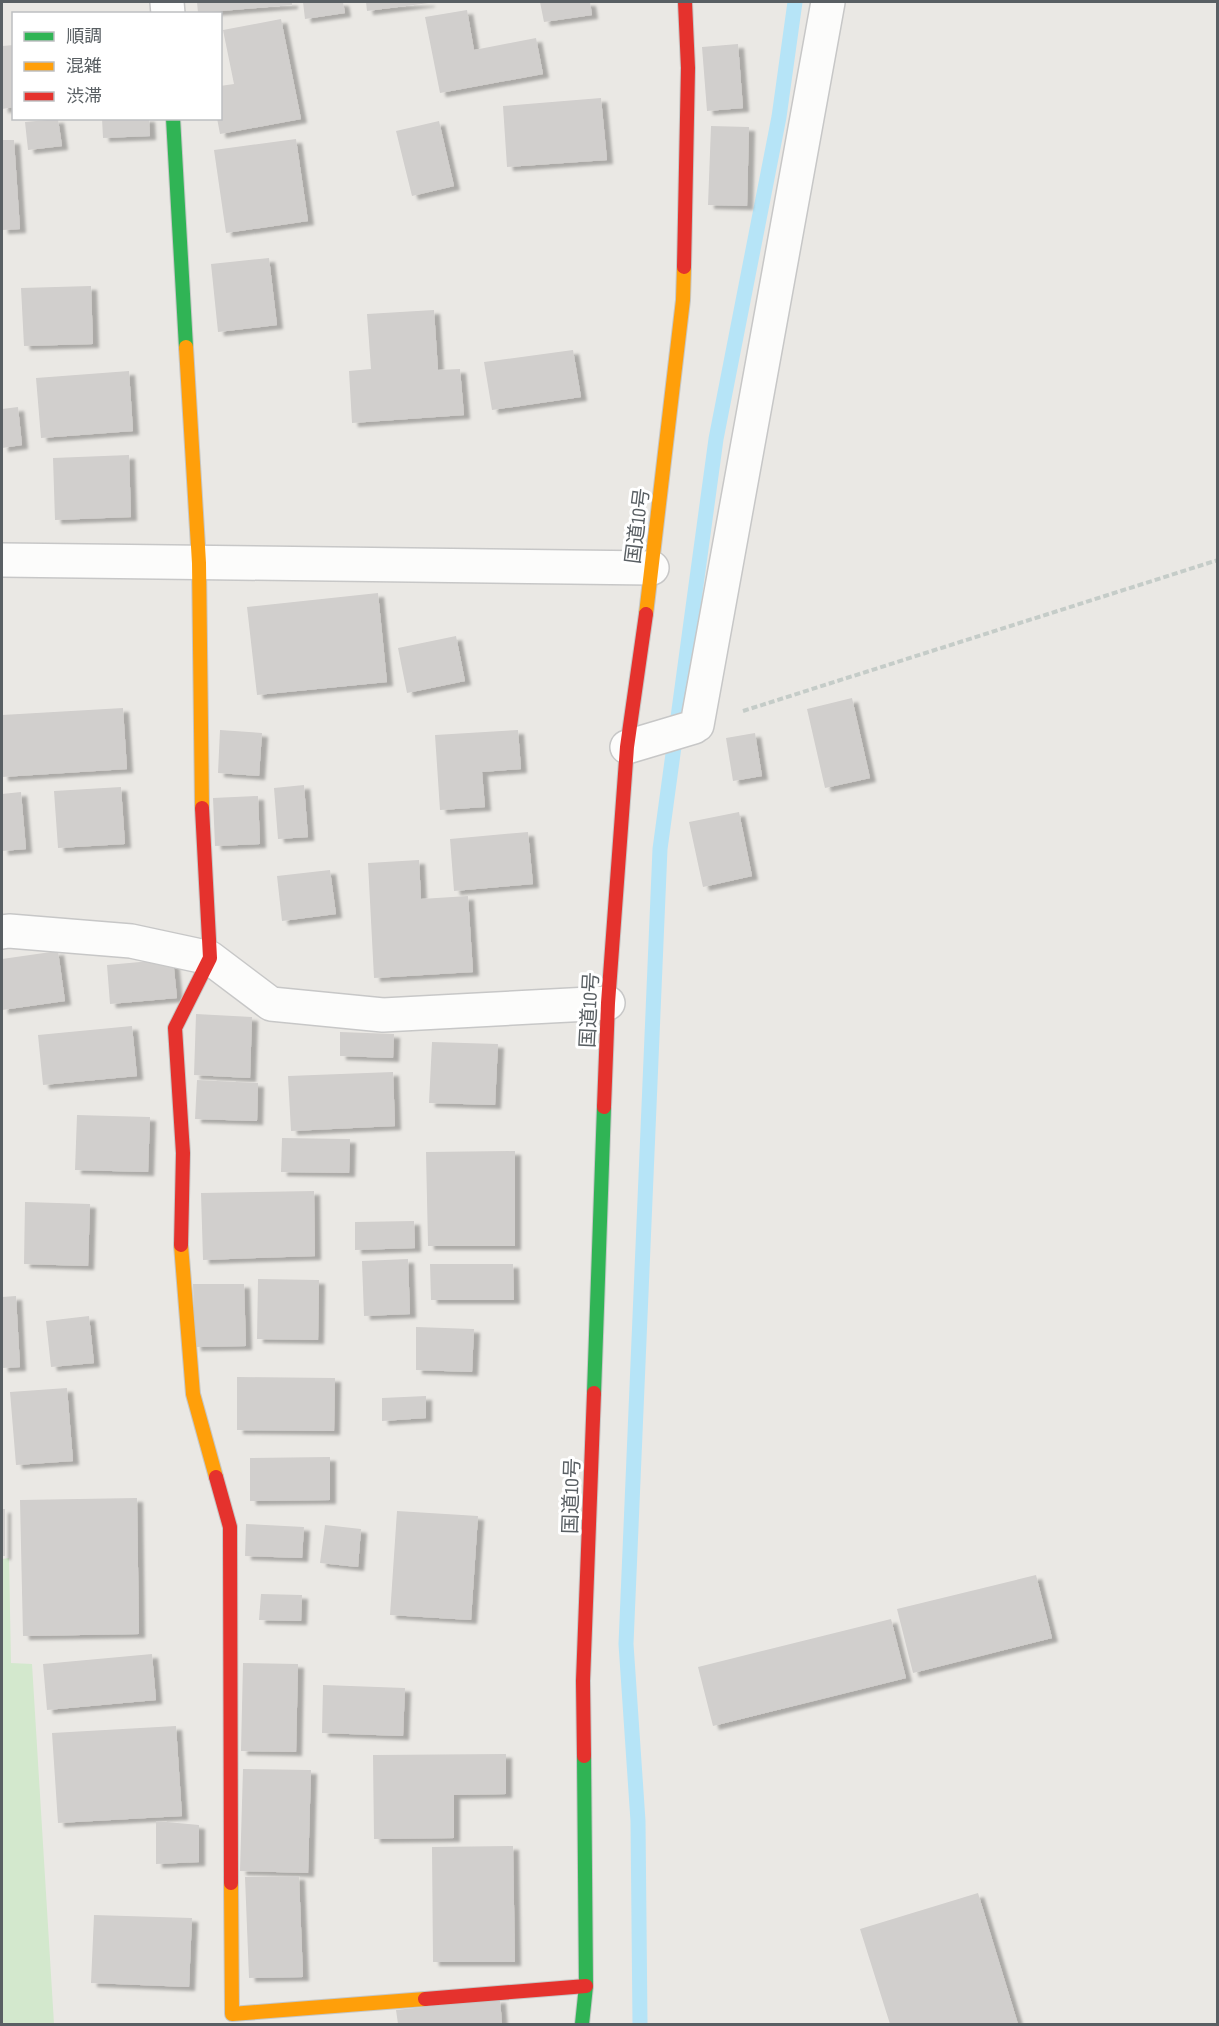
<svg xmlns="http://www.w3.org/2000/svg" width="1219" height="2026" viewBox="0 0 1219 2026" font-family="'Sofia Sans Condensed','Noto Sans JP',sans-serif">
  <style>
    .green { fill: #d3e8cd }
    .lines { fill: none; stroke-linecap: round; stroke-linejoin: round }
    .stream { stroke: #b6e4f7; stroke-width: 15 }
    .building { fill: #d1cfcd; filter: url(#shadow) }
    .street-casing { stroke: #c7c7c7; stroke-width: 36 }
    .fast-casing { stroke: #c6c7c6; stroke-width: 16 }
    .slow-casing { stroke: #c6c7c6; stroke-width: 16 }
    .jam-casing { stroke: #c6c7c6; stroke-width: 16 }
    .path { stroke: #c5ccc8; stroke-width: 4; stroke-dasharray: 6 3; stroke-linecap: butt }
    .street { stroke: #fcfcfb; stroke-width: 33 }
    .fast { stroke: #30b455; stroke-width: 14 }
    .slow { stroke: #ff9f0a; stroke-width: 14 }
    .jam { stroke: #e5322d; stroke-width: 14 }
    .labels { text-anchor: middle; stroke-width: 6; stroke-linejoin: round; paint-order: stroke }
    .street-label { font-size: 20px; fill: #595f63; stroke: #fff }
  </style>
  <defs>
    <filter id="shadow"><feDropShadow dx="6" dy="4" stdDeviation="1.5" flood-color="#0004"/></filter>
  </defs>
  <rect width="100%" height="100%" fill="#eae8e4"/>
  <path class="green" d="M 9,1558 L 11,1663 L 32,1664 L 54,2024 L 2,2024 L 2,1559 Z"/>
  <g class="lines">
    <path class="stream" d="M 640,2024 L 638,1821 L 626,1644 L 660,849 L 716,439 L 779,117 L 795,2"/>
  </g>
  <path class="building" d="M 197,2 L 292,2 L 292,5 L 198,13 Z
    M 303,2 L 343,2 L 345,13 L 305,19 Z
    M 366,2 L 429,2 L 429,3 L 367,11 Z
    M 540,2 L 590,2 L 592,15 L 544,22 Z
    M 467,10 L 474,50 L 536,38 L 543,74 L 440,93 L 425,17 Z
    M 281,19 L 301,119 L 220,134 L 217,118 L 220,118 L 220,86 L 234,84 L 223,30 Z
    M 738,44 L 743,108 L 707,111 L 702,47 Z
    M 14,45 L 14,107 L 2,109 L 2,46 Z
    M 601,98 L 607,160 L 507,167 L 503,106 Z
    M 102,118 L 149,118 L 150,136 L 103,138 Z
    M 58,119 L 62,146 L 28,150 L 25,122 Z
    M 439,121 L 454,186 L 412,196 L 396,131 Z
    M 711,126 L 749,127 L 747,206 L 708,205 Z
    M 296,139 L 308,221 L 226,233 L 214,150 Z
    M 2,140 L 14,140 L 20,229 L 2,230 Z
    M 269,258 L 277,325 L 218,332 L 211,264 Z
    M 91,286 L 93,344 L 24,346 L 21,288 Z
    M 434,310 L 438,370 L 460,369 L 464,415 L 352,423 L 349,371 L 371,369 L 367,314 Z
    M 573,350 L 581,397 L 492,410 L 484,362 Z
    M 129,371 L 133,431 L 41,438 L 36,378 Z
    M 18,407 L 22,445 L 2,448 L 2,409 Z
    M 129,455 L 131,517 L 55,520 L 53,458 Z
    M 378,593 L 387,682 L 257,695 L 247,607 Z
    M 456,636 L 465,681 L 407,693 L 398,648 Z
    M 852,698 L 870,778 L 825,788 L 807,709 Z
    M 123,708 L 127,769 L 2,777 L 2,715 Z
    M 220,730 L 262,733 L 259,776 L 218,773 Z
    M 518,730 L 521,769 L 482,772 L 485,807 L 440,810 L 435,735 Z
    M 755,733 L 762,776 L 733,781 L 726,738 Z
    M 304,785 L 308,837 L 278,839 L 274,788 Z
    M 121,787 L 125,844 L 58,848 L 54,791 Z
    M 21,792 L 26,849 L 2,851 L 2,794 Z
    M 258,796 L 260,844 L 215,846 L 213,798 Z
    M 739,812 L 752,876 L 703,887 L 689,822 Z
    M 528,832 L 533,884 L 454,891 L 450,839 Z
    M 419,860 L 421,899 L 468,896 L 473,972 L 374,978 L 368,863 Z
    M 330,870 L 336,914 L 282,921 L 277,876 Z
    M 58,951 L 65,1001 L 2,1010 L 2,959 Z
    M 173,959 L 177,998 L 110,1004 L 107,965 Z
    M 196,1014 L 252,1017 L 250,1078 L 194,1075 Z
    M 132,1026 L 137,1076 L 43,1085 L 38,1035 Z
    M 340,1032 L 394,1034 L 393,1058 L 340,1056 Z
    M 432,1042 L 498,1044 L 495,1105 L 429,1103 Z
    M 393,1072 L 395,1126 L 291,1131 L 288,1076 Z
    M 197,1080 L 258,1083 L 257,1121 L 195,1119 Z
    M 77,1115 L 150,1117 L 148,1172 L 75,1170 Z
    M 282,1138 L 350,1139 L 349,1173 L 281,1172 Z
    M 515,1151 L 515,1246 L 428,1246 L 426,1152 Z
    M 314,1191 L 315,1256 L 203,1260 L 201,1193 Z
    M 25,1202 L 90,1204 L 88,1266 L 24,1264 Z
    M 414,1221 L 415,1248 L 355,1250 L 355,1222 Z
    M 408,1259 L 410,1314 L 364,1316 L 362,1261 Z
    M 430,1264 L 513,1264 L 514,1300 L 431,1300 Z
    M 258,1279 L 319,1280 L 318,1340 L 257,1339 Z
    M 193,1284 L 244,1284 L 246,1346 L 195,1347 Z
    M 16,1296 L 20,1367 L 2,1368 L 2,1297 Z
    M 89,1316 L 94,1363 L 51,1367 L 46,1321 Z
    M 416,1327 L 474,1329 L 472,1372 L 416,1370 Z
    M 237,1377 L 335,1378 L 334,1431 L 237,1430 Z
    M 67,1388 L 73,1461 L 16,1465 L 10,1392 Z
    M 426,1396 L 426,1418 L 382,1421 L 382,1398 Z
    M 330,1457 L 330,1500 L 250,1501 L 250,1458 Z
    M 137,1498 L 139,1634 L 23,1636 L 20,1500 Z
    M 2,1509 L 5,1509 L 5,1556 L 2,1556 Z
    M 397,1511 L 478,1516 L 471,1620 L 390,1615 Z
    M 246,1524 L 304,1527 L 302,1558 L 245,1556 Z
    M 325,1525 L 361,1529 L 358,1567 L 320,1563 Z
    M 1036,1575 L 1052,1638 L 913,1673 L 897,1609 Z
    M 261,1594 L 302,1595 L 301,1621 L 259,1620 Z
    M 891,1619 L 906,1678 L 713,1726 L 698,1667 Z
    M 152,1654 L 156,1700 L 47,1710 L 43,1664 Z
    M 243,1663 L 298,1664 L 296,1752 L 241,1751 Z
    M 323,1685 L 405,1688 L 403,1736 L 322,1733 Z
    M 176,1726 L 182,1816 L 58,1823 L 52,1733 Z
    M 506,1754 L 506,1794 L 454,1795 L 454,1838 L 374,1839 L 373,1755 Z
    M 243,1769 L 311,1770 L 308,1873 L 240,1871 Z
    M 156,1821 L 199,1825 L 199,1862 L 156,1864 Z
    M 513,1846 L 515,1962 L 433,1962 L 432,1847 Z
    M 299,1876 L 303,1977 L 249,1978 L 245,1877 Z
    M 978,1893 L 1018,2024 L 890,2024 L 860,1929 Z
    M 94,1915 L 192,1918 L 189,1987 L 91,1983 Z
    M 500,1999 L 502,2024 L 398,2024 L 396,2010 Z"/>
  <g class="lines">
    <defs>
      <path id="street" d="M 167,2 L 168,14
        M 2,560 L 652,568
        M 697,725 L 828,2
        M 627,747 L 694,727
        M 2,932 L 9,931 L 131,941 L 210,958 L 271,1004 L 383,1015 L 608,1003"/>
      <path id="fast" d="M 173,118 L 186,347
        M 594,1393 L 604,1107
        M 582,2024 L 586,1986 L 584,1756"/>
      <path id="slow" d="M 186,347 L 199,563 L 202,808
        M 646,614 L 683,300 L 684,267
        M 181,1245 L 193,1394 L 216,1477
        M 231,1883 L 232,2014 L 425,1999"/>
      <path id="jam" d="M 684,267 L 688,68 L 685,2
        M 604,1107 L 608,1003 L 627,747 L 646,614
        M 181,1245 L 183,1153 L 175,1028 L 210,958 L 202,808
        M 216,1477 L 230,1527 L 231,1883
        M 584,1756 L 583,1681 L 594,1393
        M 425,1999 L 586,1986"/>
    </defs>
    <use href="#street" class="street-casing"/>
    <use href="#fast" class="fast-casing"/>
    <use href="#slow" class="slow-casing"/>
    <use href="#jam" class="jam-casing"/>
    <path class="path" d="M 743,711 L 1218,560"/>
    <use href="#street" class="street"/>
    <use href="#fast" class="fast"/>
    <use href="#slow" class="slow"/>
    <use href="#jam" class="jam"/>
  </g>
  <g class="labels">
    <g class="street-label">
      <text transform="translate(637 526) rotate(-83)" y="7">国道10号</text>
      <text transform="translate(589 1010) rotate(-87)" y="7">国道10号</text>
      <text transform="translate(571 1496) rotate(-88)" y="7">国道10号</text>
    </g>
  </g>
  <rect width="1219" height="2026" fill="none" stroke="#595f63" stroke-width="6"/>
  <rect x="12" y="12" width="210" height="108" fill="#ffffff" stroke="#bdbfc1" stroke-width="1.5"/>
  <rect x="24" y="32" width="30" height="9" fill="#30b455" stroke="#bdbfc1" stroke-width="1.5"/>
  <text x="66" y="42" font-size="18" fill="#595f63">順調</text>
  <rect x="24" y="62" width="30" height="9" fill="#ff9f0a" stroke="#bdbfc1" stroke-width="1.5"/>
  <text x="66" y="72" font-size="18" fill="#595f63">混雑</text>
  <rect x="24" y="92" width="30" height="9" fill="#e5322d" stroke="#bdbfc1" stroke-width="1.5"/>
  <text x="66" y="102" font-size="18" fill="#595f63">渋滞</text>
</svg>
